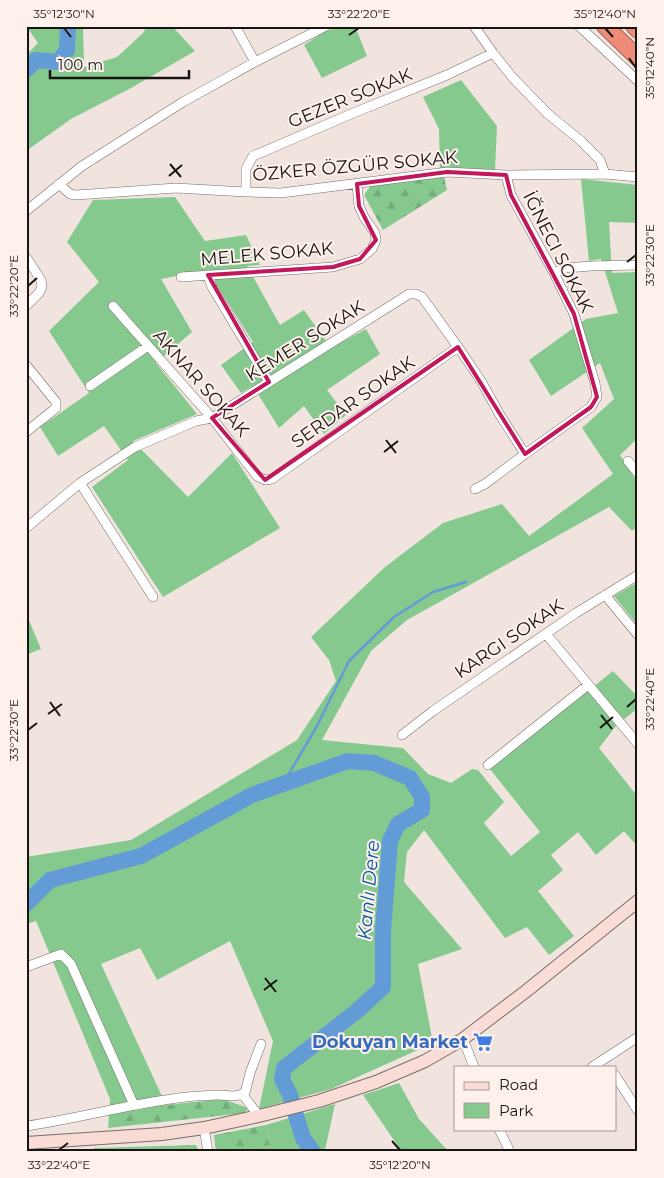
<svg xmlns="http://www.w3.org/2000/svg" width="664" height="1178" viewBox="0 0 664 1178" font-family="Montserrat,sans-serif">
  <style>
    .green { fill: #86c98f }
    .forest { fill: url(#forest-firs) }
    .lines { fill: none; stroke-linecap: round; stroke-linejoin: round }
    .stream { stroke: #639bd7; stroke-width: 2.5 }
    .river { stroke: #639bd7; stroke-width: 16 }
    .street-casing { stroke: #786c68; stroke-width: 10 }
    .secondary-casing { stroke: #786c68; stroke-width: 14 }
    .highway-casing { stroke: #a36255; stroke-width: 18 }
    .street { stroke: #fff; stroke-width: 9 }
    .secondary { stroke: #fadcd6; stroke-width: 12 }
    .highway { stroke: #ee8c78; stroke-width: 16 }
    .marked { fill: none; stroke: #c2185b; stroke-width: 4; stroke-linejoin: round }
    .ticks { fill: none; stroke: #191513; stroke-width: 2 }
    .labels { text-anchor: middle; stroke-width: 4; stroke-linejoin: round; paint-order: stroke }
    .street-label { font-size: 18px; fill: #191513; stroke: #fef1ec }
    .shop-label { font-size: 18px; font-weight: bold; fill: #366cbe; stroke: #fef1ec; text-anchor: end }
    .water-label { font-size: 19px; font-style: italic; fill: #0058a1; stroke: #fef1ec }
    .neatline { fill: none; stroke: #191513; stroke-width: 2 }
    .ticks-label { font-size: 12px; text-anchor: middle; fill: #191513 }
  </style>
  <defs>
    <pattern id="forest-firs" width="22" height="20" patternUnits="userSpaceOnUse" patternTransform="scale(1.25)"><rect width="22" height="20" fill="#86c98f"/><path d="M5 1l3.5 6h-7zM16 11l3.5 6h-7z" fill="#73ac7a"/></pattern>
  </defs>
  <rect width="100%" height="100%" fill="#f1e4df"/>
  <path class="green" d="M 26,26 L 83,26 L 84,67 L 117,57 L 143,33 L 147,26 L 172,26 L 195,51 L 131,88 L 71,119 L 26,151 L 26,55 L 38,43 Z
    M 341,26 L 355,26 L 367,56 L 322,78 L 304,45 L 324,32 Z
    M 461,80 L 497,126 L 495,170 L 440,170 L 439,129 L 423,97 Z
    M 581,179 L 638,185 L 638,223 L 609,222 L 612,273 L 638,272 L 638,438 L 620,455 L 638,483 L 638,526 L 632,531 L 609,507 L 407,620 L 371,651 L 322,740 L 403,748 L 428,774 L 451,783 L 472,769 L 478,770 L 504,802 L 484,823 L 511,856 L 540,832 L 490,769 L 613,671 L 638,697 L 638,708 L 616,726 L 599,748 L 638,797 L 638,847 L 624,831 L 596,855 L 578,832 L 551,855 L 563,870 L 538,891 L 574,936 L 549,955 L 527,927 L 505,938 L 424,830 L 407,852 L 404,882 L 462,949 L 418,964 L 433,1043 L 331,1089 L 259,1109 L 273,1041 L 230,941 L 157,980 L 140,948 L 101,964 L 166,1105 L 109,1115 L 110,1099 L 36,921 L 26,924 L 26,857 L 131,840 L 297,740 L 336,681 L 329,660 L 311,637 L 385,567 L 443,523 L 502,504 L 529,536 L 613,474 L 582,428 L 614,399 L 600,363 L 551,396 L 529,360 L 586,319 L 618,313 L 601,259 L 589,261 Z
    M 175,197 L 205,241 L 246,235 L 260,265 L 247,266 L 280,325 L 304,310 L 331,348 L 366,329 L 380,354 L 327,390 L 346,415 L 324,434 L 304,406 L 279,428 L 253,386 L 241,393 L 221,365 L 253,342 L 207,270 L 161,279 L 192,332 L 156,363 L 197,414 L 133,441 L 188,497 L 232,453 L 280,528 L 163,597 L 92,487 L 128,460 L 104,426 L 58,456 L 40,427 L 89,393 L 49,331 L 99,282 L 67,242 L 93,200 Z
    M 638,582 L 638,626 L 614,596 Z
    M 26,613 L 41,649 L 26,655 Z
    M 399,1083 L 419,1119 L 449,1152 L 402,1152 L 363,1095 Z
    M 335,1104 L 325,1150 L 324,1152 L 238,1152 L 270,1145 L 266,1125 Z"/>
  <path class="forest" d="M 444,176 L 447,190 L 383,230 L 364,195 L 371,185 Z
    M 223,1099 L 248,1108 L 245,1113 L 108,1128 L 109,1115 L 166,1105 Z
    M 266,1125 L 270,1145 L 237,1152 L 216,1152 L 214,1135 Z
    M 196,1145 L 199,1152 L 93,1152 L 94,1148 Z"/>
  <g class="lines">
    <path class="stream" d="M 283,784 L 317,726 L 349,661 L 394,617 L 433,592 L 466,582"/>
    <path class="river" d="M 26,70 L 36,60 L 58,62 L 67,50 L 68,26
      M 26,904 L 50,880 L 141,856 L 252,795 L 348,761 L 374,763 L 410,778 L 422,797 L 422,810 L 398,824 L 390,841 L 383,931 L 383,987 L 357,1011 L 284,1068 L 282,1079 L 290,1095 L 297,1119 L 303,1138 L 313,1152"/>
    <defs>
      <path id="street" d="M 235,26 L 255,62
        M 474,26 L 493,53 L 513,78 L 548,114 L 581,141 L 600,160 L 605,174
        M 579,26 L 638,81
        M 59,184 L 70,194 L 76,195 L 176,188 L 246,192 L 281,193 L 447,172 L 506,175 L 605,174 L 638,177
        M 246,192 L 246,169 L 253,156 L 351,114 L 447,75 L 493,53
        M 26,211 L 82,166 L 183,102 L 255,62 L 326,26
        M 26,257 L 41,280 L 42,287 L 39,293 L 26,306
        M 554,273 L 566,268 L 591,266 L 638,265
        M 208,275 L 212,287 L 269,382
        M 181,277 L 333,267 L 360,259 L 372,249 L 376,240 L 375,233 L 364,217 L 359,206 L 357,184
        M 113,306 L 212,418 L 257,476 L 265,480 L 272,479 L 458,347
        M 26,365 L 56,402 L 56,408 L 26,432
        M 90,386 L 148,346
        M 628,461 L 638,473
        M 80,483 L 153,597
        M 475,489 L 485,484 L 525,454 L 591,407 L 597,397 L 595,383 L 574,314 L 554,273 L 511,195 L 506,175
        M 26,528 L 80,483 L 135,447 L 196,421 L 212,418 L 409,294 L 416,294 L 422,297 L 458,347 L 481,381 L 500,415 L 525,454
        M 605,595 L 638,635
        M 546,634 L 638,744
        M 402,735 L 433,711 L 576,613 L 638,575
        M 488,765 L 588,685
        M 26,967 L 61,954 L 71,964 L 134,1105
        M 463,1039 L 474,1067
        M 592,1067 L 638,1037
        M 615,1075 L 638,1111
        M 242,1094 L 245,1093 L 250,1073 L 261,1044
        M 242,1094 L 259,1116
        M 26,1126 C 83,1118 139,1101 196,1096 C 204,1096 212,1095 219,1095 C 228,1095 234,1098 242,1094
        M 204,1128 L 208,1152
        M 499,1129 L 510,1152"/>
      <path id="secondary" d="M 26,1143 L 162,1134 L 204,1128 L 259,1116 L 319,1101 L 376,1082 L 425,1061 L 463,1039 L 525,992 L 638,901"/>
      <path id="highway" d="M 605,26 L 638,58
        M 634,26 L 638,30"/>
    </defs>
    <use href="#street" class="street-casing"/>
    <use href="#secondary" class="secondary-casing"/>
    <use href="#highway" class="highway-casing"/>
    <use href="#street" class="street"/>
    <use href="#secondary" class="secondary"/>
    <use href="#highway" class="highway"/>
  </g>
  <path class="marked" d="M 447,172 L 506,175 L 511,195 L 574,314 L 597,397 L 591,407 L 525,454 L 458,347 L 265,480 L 212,418 L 269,382 L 208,275 L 333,267 L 360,259 L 376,240 L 359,206 L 357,184 Z"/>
  <path class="ticks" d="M 64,28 L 71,37M 605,28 L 613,37M 349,35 L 359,28M 629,58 L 636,68M 170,164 L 181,177M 169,176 L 182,165M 627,262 L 636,255M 28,286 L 37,278M 386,440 L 396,453M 384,452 L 398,441M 50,702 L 60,716M 627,707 L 636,699M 48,714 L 62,704M 601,715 L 612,729M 600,728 L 613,717M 28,730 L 37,723M 265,978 L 276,992M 264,990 L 277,980M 392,1141 L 400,1150M 59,1150 L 68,1143"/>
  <defs>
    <symbol id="supermarket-bare" viewBox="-9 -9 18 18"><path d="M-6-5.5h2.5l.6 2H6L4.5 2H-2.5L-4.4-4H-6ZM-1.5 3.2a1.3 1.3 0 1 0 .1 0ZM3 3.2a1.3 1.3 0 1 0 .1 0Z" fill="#3f7fe0" stroke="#fef1ec" stroke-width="2.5" paint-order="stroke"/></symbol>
  </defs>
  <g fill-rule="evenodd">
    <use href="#supermarket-bare" x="469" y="1028" width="28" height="28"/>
  </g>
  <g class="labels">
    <g class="street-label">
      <text transform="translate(350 98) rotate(-22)" y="6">GEZER SOKAK</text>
      <text transform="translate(355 166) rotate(-5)" y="6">ÖZKER ÖZGÜR SOKAK</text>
      <text transform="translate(558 252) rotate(63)" y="6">İĞNECI SOKAK</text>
      <text transform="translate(267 254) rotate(-5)" y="6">MELEK SOKAK</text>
      <text transform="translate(305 341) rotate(-32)" y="6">KEMER SOKAK</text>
      <text transform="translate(201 383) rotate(49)" y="6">AKNAR SOKAK</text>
      <text transform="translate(353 402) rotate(-35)" y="6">SERDAR SOKAK</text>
      <text transform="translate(509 639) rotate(-34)" y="6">KARGI SOKAK</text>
    </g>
    <g class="shop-label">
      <text x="468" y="1048">Dokuyan Market</text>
    </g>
    <g class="water-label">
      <text transform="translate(368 890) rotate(-85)" y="7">Kanlı Dere</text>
    </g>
  </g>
  <rect width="664" height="1178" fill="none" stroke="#fef1ec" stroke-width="55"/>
  <rect x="454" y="1066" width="162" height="65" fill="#fef1ec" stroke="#a29995"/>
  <rect x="464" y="1082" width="25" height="8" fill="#fadcd6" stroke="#a29995"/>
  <text x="499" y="1090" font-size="15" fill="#191513">Road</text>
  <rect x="464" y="1103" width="25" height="15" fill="#86c98f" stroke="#a29995"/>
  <text x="499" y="1116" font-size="15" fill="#191513">Park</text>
  <path d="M50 70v8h139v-8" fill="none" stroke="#191513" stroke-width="2.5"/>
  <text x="58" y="70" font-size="15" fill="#191513" stroke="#fef1ec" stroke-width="4" paint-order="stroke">100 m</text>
  <rect x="28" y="28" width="608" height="1122" class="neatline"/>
  <g class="ticks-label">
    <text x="64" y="18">35°12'30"N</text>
    <text x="359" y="18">33°22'20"E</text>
    <text x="605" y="18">35°12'40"N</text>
    <text transform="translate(650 68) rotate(-90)" y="4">35°12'40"N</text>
    <text transform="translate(650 255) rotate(-90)" y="4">33°22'30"E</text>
    <text transform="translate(14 286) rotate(-90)" y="4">33°22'20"E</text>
    <text transform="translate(650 699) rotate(-90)" y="4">33°22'40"E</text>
    <text transform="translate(14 730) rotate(-90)" y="4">33°22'30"E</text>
    <text x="59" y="1169">33°22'40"E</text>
    <text x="400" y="1169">35°12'20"N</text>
  </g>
</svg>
